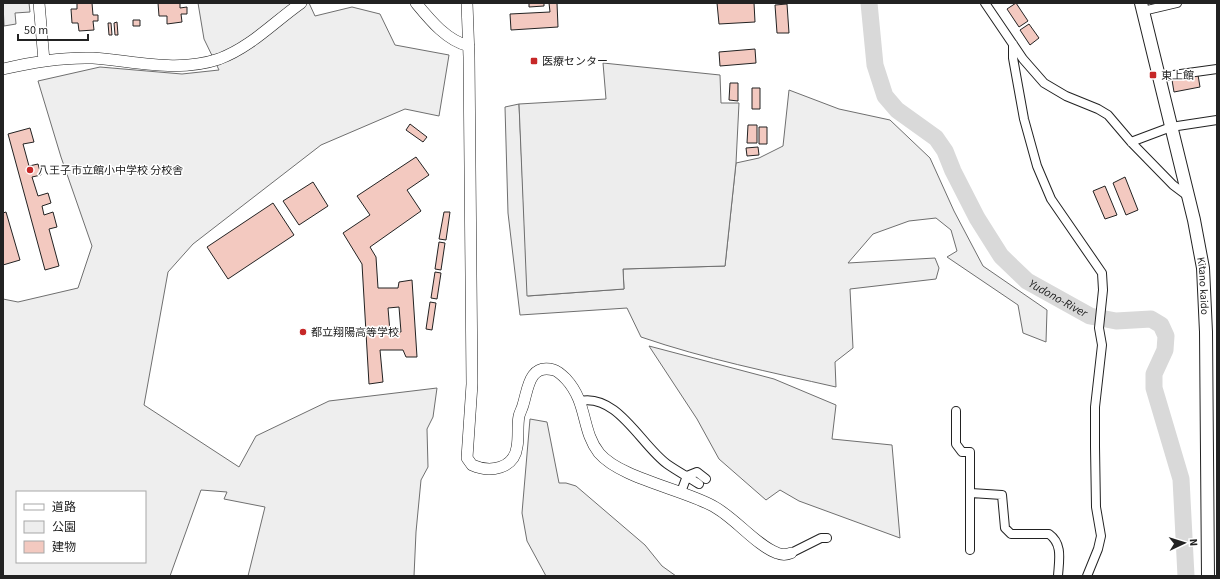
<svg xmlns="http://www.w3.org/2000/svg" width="1220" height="579" viewBox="0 0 1220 579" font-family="'Source Sans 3','Noto Sans JP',sans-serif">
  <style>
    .green { fill: #eee; stroke: #6f6f6f; fill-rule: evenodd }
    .parking { fill: #ededed; stroke: #6f6f6f }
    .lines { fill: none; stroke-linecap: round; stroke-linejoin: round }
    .river { stroke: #d9d9d9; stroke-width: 17 }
    .building { fill: #f3c9c0; stroke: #222; fill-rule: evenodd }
    .minor-casing { stroke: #222; stroke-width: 10 }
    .tertiary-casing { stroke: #222; stroke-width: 12 }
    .secondary-casing { stroke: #222; stroke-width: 14 }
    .minor { stroke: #fff; stroke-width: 8 }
    .tertiary { stroke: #fff; stroke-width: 11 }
    .secondary { stroke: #fff; stroke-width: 12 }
    .poi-dot { fill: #c62828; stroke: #fff; stroke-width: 1.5 }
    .labels { text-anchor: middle; stroke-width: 3; stroke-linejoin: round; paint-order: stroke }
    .poi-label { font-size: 11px; fill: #222; stroke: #fff; text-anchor: start }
    .street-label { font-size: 11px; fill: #222; stroke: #fff }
    .water-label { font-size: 12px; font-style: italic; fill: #222; stroke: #fff }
  </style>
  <rect width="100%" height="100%" fill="#fff"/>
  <path class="green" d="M 198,3 L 309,3 L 315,16 L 352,7 L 380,14 L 395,45 L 449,55 L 439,116 L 405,109 L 321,145 L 193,244 L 168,272 L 144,405 L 239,467 L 256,436 L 329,401 L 437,388 L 433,417 L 427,429 L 428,467 L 421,480 L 416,532 L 414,576 L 248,576 L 265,507 L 224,499 L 227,492 L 201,490 L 170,576 L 3,576 L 3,299 L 18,302 L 78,288 L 92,246 L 61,157 L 38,81 L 100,67 L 182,74 L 219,70 L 204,39 ZM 17,492 L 145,492 L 145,562 L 17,562 Z
    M 789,90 L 839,109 L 890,120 L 930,158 L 954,211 L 983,266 L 1047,310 L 1046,342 L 1023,333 L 1018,305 L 947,257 L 957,251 L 951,230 L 936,218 L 909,221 L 873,234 L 848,263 L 935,258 L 939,268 L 936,279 L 850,289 L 853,348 L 835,362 L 836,387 C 770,372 705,359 641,337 L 627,308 L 520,315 L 508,213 L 505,107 L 519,104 L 528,296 L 624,289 L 623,269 L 725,266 L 736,163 L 759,158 L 783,146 Z
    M 649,346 L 774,379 L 836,405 L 832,439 L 892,445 L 900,538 L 799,501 L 780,490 L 766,500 L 719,459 L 697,419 Z
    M 530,419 L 547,422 L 559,483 L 566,483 L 576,486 L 645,545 L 662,566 L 676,576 L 546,576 L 527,541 L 522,513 Z"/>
  <path class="parking" d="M 3,3 L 29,3 L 30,12 L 15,13 L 16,24 L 4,26 Z
    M 603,63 L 720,75 L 721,103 L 739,103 L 736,163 L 725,266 L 623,269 L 624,289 L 527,296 L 519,104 L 606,99 Z"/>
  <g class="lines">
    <path class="river" id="s1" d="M 869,3 L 875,65 L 885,96 L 897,110 L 936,138 L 945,151 L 953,171 L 977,218 L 1001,256 L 1027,281 L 1090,316 L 1116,321 L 1151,319 L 1161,325 L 1166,336 L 1165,350 L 1154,374 L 1154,388 L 1181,479 L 1186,576"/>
  </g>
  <path class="building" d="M 77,3 L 92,3 L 93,15 L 98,15 L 98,21 L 93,21 L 94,30 L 79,31 L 78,23 L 72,23 L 71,9 L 77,9 Z
    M 158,3 L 180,3 L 180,8 L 187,7 L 187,14 L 181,14 L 182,22 L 167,24 L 167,16 L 159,16 Z
    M 529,3 L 544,3 L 544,6 L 529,7 Z
    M 549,3 L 557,3 L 558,27 L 511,30 L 510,14 L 550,12 Z
    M 717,3 L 754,3 L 755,22 L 719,24 Z
    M 1016,3 L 1028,21 L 1019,27 L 1007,9 Z
    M 787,4 L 789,33 L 777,33 L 775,5 Z
    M 133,20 L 140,20 L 140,26 L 133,26 Z
    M 117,22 L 118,35 L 115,35 L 114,23 Z
    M 108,23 L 111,23 L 112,35 L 109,35 Z
    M 1029,24 L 1039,38 L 1030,45 L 1020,30 Z
    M 755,49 L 756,63 L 720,66 L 719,52 Z
    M 1198,75 L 1200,87 L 1174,92 L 1172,80 Z
    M 730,83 L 738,83 L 738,101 L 729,100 Z
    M 752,88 L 760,88 L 760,109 L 752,109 Z
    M 410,124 L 427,137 L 423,142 L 406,130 Z
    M 748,125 L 757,125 L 757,143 L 747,143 Z
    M 759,127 L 767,127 L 767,144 L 759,144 Z
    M 30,128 L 34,142 L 23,144 L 29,166 L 38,164 L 41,175 L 32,177 L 38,196 L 48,193 L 51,203 L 42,206 L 44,215 L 53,212 L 57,227 L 49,229 L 59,266 L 45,270 L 8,134 Z
    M 758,147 L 759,155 L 747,156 L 746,148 Z
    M 416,157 L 429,175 L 407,190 L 421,211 L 370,247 L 376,257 L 378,288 L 398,288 L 399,282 L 412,280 L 417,357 L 406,357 L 403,350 L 380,350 L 383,382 L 369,384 L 362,264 L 343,233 L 370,215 L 357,196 ZM 399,307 L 401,332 L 390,332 L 388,308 Z
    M 1125,177 L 1138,210 L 1126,215 L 1113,183 Z
    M 313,182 L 328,206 L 299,225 L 283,201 Z
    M 1105,186 L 1117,215 L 1105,219 L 1093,191 Z
    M 273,203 L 294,235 L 228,279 L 207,247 Z
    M 6,212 L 20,260 L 3,265 L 3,213 Z
    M 444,212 L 450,212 L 446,240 L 439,239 Z
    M 439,242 L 445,243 L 441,270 L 435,269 Z
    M 435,272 L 441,273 L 437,299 L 431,298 Z
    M 430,302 L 436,303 L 432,330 L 426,329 Z"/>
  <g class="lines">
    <defs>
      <path id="minor" d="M 985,3 L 1023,59 L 1044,83 L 1066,96 L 1098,109 L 1108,115 L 1131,142 L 1173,185 L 1189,197
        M 1143,11 L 1177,3
        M 1013,44 L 1013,58 L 1024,119 L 1037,166 L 1051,199 L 1102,273 L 1103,290 L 1099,328 L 1102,345 L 1095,407 L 1095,447 L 1096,507 L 1101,536 L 1098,549 L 1087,576
        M 1159,77 L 1217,69
        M 1131,142 L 1171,127 L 1217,120
        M 580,401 C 617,393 641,445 667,464 C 677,471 688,477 699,484
        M 956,411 L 956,444 L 962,452 L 970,452 L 970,550
        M 681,492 L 687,476 L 697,472 L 706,479
        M 971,493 L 1002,495 L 1005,528 L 1011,534 L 1049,534 C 1063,544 1059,560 1058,576
        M 791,553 L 821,538 L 827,538"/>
      <path id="tertiary" d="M 39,3 L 44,61
        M 416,3 C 430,20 447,41 469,46
        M 467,3 L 469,57 L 472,384 L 467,458 L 472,465 C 490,473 514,469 517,447 C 519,437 517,426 519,416 C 520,412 522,409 523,405 C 528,389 529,363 554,370 C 558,371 563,376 566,379 C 588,403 581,430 599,453 C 620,478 682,489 713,506 C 734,517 757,546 777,553 C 782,555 786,555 791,553
        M 3,69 C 32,62 63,57 93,58 C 135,61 177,73 219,59 C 251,47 274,22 301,3"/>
      <g id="secondary">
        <path id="s2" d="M 1141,3 L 1194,220 L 1203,268 L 1206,332 L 1208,576"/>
      </g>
    </defs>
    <use href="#minor" class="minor-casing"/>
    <use href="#tertiary" class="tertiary-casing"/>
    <use href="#secondary" class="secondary-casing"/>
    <use href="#minor" class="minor"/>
    <use href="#tertiary" class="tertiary"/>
    <use href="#secondary" class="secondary"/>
  </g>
  <g class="poi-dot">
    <rect x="530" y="57" width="8" height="8" rx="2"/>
    <rect x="1149" y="71" width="8" height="8" rx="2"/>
    <circle cx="30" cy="170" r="4"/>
    <circle cx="303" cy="332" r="4"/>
  </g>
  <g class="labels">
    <g class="poi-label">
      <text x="542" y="65">医療センター</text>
      <text x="1161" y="79">東上館</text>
      <text x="38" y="174">八王子市立館小中学校 分校舎</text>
      <text x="311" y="336">都立翔陽高等学校</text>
    </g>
    <g class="street-label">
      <text dy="4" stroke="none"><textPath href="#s2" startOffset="290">Kitano kaido</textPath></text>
    </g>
    <g class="water-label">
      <text dy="4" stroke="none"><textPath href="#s1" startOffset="368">Yudono-River</textPath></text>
    </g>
  </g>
  <rect width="1220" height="579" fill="none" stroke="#222222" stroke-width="8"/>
  <rect x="16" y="491" width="130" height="72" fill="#ffffff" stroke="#a7a7a7"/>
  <rect x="24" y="504" width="20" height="6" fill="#ffffff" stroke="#a7a7a7"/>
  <text x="52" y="511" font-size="12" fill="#222222">道路</text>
  <rect x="24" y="521" width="20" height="12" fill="#eeeeee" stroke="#a7a7a7"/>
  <text x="52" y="531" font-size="12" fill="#222222">公園</text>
  <rect x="24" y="541" width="20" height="12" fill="#f3c9c0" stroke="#a7a7a7"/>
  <text x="52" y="551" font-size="12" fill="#222222">建物</text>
  <g transform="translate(1184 543) rotate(86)" stroke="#ffffff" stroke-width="3" paint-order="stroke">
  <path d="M0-3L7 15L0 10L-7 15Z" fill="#222222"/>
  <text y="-6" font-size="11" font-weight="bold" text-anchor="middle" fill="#222222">N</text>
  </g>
  <path d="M18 34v6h70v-6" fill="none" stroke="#222222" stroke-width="2"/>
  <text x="24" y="34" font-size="12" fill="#222222" stroke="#ffffff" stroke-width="3" paint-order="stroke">50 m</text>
</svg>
